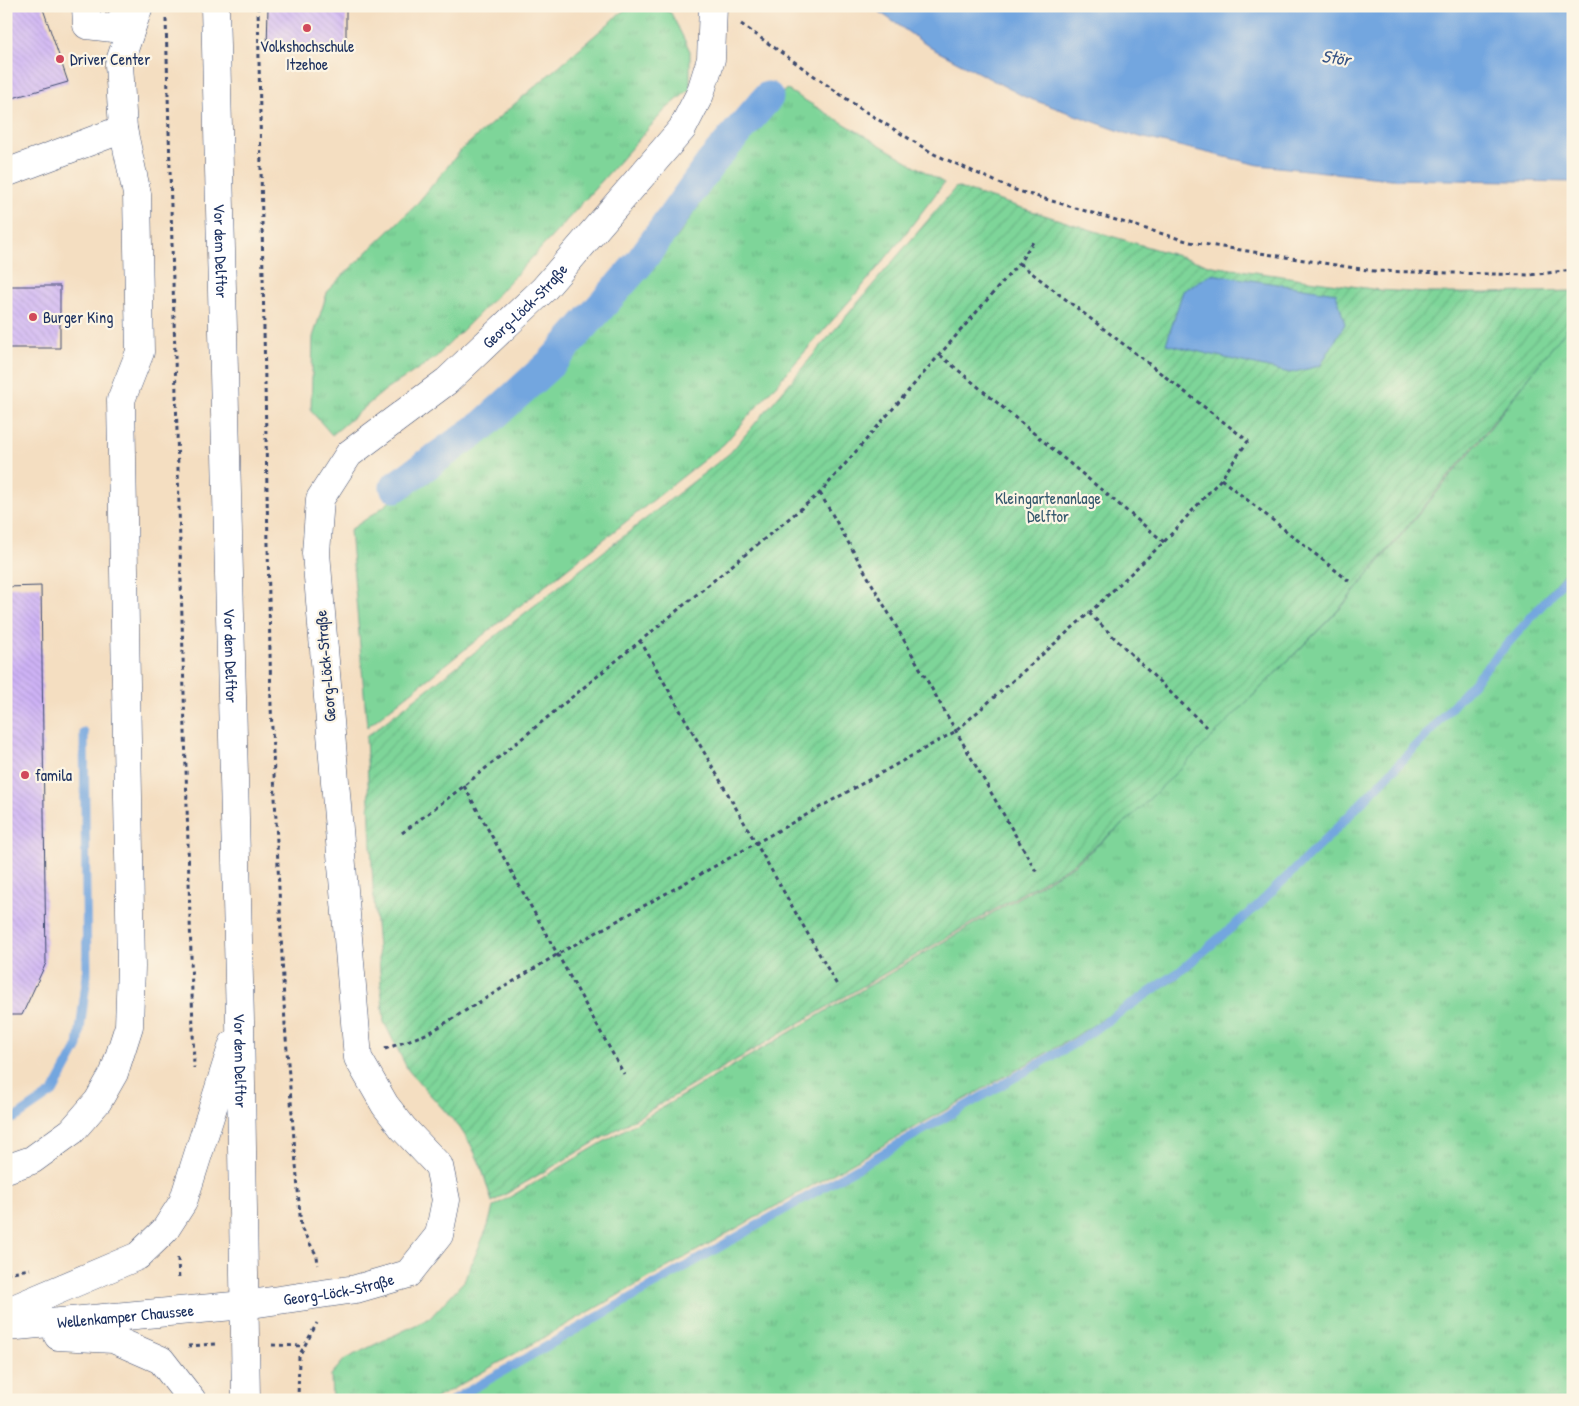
<svg xmlns="http://www.w3.org/2000/svg" width="1579" height="1406" viewBox="0 0 1579 1406" font-family="'Patrick Hand',sans-serif">
  <style>
    .grass { fill: url(#grass-tufts); stroke: #4c827c }
    .garden { fill: url(#garden-furrows); stroke: #4c827c }
    .water { fill: #73a6df; stroke: #476a9e }
    .lines { fill: none; stroke-linecap: round; stroke-linejoin: round }
    .stream { stroke: #73a6df; stroke-width: 9 }
    .canal { stroke: #73a6df; stroke-width: 31 }
    .building { fill: url(#building-back-hatch) }
    .minor-casing { stroke: #3c496d; stroke-width: 29 }
    .major-casing { stroke: #3c496d; stroke-width: 29 }
    .path { stroke: #3c496d; stroke-width: 3; stroke-dasharray: 4 4; stroke-linecap: butt }
    .minor { stroke: #fff; stroke-width: 28 }
    .major { stroke: #fff; stroke-width: 28 }
    .poi-dot { fill: #d1495b; stroke: #fcf5e5; stroke-width: 2 }
    .labels { text-anchor: middle; stroke-width: 4.5; stroke-linejoin: round; paint-order: stroke }
    .poi-label { font-size: 16px; fill: #1b2f5e; stroke: #fcf5e5; text-anchor: start }
    .street-label { font-size: 16px; fill: #1b2f5e; stroke: #fcf5e5 }
    .park-label { font-size: 16px; fill: #34586d; stroke: #fcf5e5 }
    .water-label { font-size: 18px; font-style: italic; fill: #355385; stroke: #fcf5e5 }
  </style>
  <defs>
    <pattern id="grass-tufts" width="24" height="20" patternUnits="userSpaceOnUse" patternTransform="scale(1.25)"><rect width="24" height="20" fill="#7ed599"/><path d="M3 7l-1-3M5 7V3M7 7l1-3M15 17l-1-3M17 17v-4M19 17l1-3" fill="none" stroke="#6cb786"/></pattern>
    <pattern id="garden-furrows" width="10" height="10" patternUnits="userSpaceOnUse" patternTransform="scale(1.25)"><rect width="10" height="10" fill="#7ed599"/><path d="M-1 1l2-2M0 10L10 0M9 11l2-2" fill="none" stroke="#6cb786"/></pattern>
    <pattern id="building-back-hatch" width="6" height="6" patternUnits="userSpaceOnUse" patternTransform="scale(1.25)"><rect width="6" height="6" fill="#ceb2f5"/><path d="M-1 5l2 2M0 0l6 6M5-1l2 2" fill="none" stroke="#b099d4"/></pattern>
  </defs>
  <rect width="100%" height="100%" fill="#fcf5e5"/>
  <filter id="ink" filterUnits="userSpaceOnUse"><feTurbulence type="fractalNoise" baseFrequency=".02" numOctaves="2"/><feDisplacementMap in="SourceGraphic" scale="10" xChannelSelector="R" yChannelSelector="G"/><feConvolveMatrix kernelMatrix="1 2 1 2 8 2 1 2 1" color-interpolation-filters="sRGB"/></filter>
  <filter id="wash" filterUnits="userSpaceOnUse"><feTurbulence type="fractalNoise" baseFrequency=".0096" numOctaves="4" result="noise"/><feDisplacementMap in="SourceGraphic" scale="20" xChannelSelector="R" yChannelSelector="G"/><feGaussianBlur stdDeviation="1.12" result="paint"/><feColorMatrix in="noise" values="0 0 0 0 0 0 0 0 0 0 0 0 0 0 0 0 0 1.4 0 .05"/><feComposite in="paint" operator="in"/></filter>
  <g filter="url(#wash)">
    <rect width="100%" height="100%" fill="#f4dec1"/>
    <path class="grass" d="M 629,6 L 657,6 L 671,13 L 690,51 L 690,89 L 665,110 L 558,230 L 478,315 L 435,358 L 384,391 L 332,435 L 311,411 L 313,337 L 328,290 L 415,206 L 462,149 Z
      M 786,89 L 944,183 L 899,242 L 860,289 L 724,444 L 367,727 L 350,530 L 375,513 L 547,380 L 679,235 L 735,151 Z
      M 1573,320 L 1573,563 L 1423,737 L 1332,831 L 1254,905 L 1178,971 L 1073,1038 L 433,1400 L 332,1400 L 331,1375 L 345,1359 L 430,1318 L 464,1281 L 488,1226 L 493,1207 L 1074,865 L 1130,818 L 1340,609 L 1483,437 Z
      M 1573,574 L 1573,1400 L 457,1400 L 1076,1045 L 1181,976 L 1258,909 L 1335,834 L 1427,740 Z"/>
    <path class="garden" d="M 956,187 L 1101,233 L 1212,266 L 1379,290 L 1428,293 L 1487,293 L 1573,291 L 1573,320 L 1562,335 L 1482,436 L 1339,609 L 1197,752 L 1130,818 L 1073,864 L 492,1202 L 481,1166 L 471,1145 L 460,1128 L 408,1070 L 384,1022 L 373,887 L 366,737 L 730,453 Z"/>
    <path class="water" d="M 871,6 L 1573,6 L 1573,182 L 1391,179 L 1259,165 L 1128,134 L 1025,97 L 931,48 Z
      M 1211,274 L 1336,293 L 1345,324 L 1320,366 L 1290,373 L 1166,344 L 1183,291 Z"/>
    <g class="lines">
      <path class="stream" d="M 6,1121 L 15,1118 L 53,1092 L 78,1046 L 87,975 L 84,732
        M 453,1400 L 1075,1043 L 1179,972 L 1256,907 L 1333,832 L 1424,738 L 1573,570"/>
      <path class="canal" d="M 395,487 L 483,425 L 551,363 L 640,262 L 710,164 L 768,97"/>
    </g>
    <g id="blocks">
      <path class="building" d="M 6,6 L 42,6 L 68,82 L 6,100 Z
        M 268,6 L 346,6 L 346,51 L 267,50 Z
        M 6,286 L 60,286 L 60,348 L 6,348 Z
        M 41,586 L 46,963 L 22,1015 L 6,1015 L 6,587 Z"/>
    </g>
  </g>
  <g filter="url(#ink)">
    <use href="#blocks" fill-opacity="0" stroke="#3c496d" stroke-width="1"/>
    <g class="lines">
      <defs>
        <g id="minor">
          <path d="M 86,6 L 87,25 L 113,28 L 136,6"/>
          <path d="M 6,173 L 123,129"/>
          <path d="M 6,1169 L 32,1160 L 72,1131 L 98,1101 L 114,1073 L 129,1026 L 131,967 L 121,400 L 140,352 L 137,194 L 123,129 L 119,64 L 139,6"/>
          <path id="s1" d="M 244,1305 L 356,1289 L 408,1274 L 439,1235 L 446,1200 L 439,1166 L 403,1128 L 385,1105 L 358,1058 L 316,553 L 320,499 L 349,454 L 447,381 L 544,289 L 682,129 L 700,94 L 711,59 L 713,6"/>
        </g>
        <g id="major">
          <path id="s2" d="M 215,6 L 240,1021 L 246,1400"/>
          <path d="M 6,1312 L 138,1256 L 165,1230 L 183,1202 L 233,1044"/>
          <path id="s3" d="M 6,1327 L 244,1305"/>
          <path d="M 58,1336 L 113,1339 L 161,1360 L 192,1400"/>
        </g>
      </defs>
      <use href="#minor" class="minor-casing"/>
      <use href="#major" class="major-casing"/>
      <path class="path" d="M 258,6 L 271,706 L 285,1025 L 301,1228 L 317,1256 L 318,1265
        M 166,19 L 194,1068
        M 741,24 L 861,109 L 934,154 L 1015,190 L 1190,242 L 1374,271 L 1530,275 L 1573,270
        M 940,355 L 1164,542
        M 1221,479 L 1349,581
        M 820,493 L 1037,873
        M 1089,613 L 1206,727
        M 640,640 L 837,985
        M 464,786 L 624,1074
        M 402,833 L 464,786 L 820,493 L 1019,263 L 1033,242
        M 385,1049 L 429,1033 L 558,954 L 956,731 L 1089,613 L 1164,542 L 1221,479 L 1248,441 L 1019,263
        M 178,1258 L 179,1282
        M 6,1273 L 30,1269
        M 272,1345 L 304,1346
        M 188,1346 L 216,1344
        M 298,1400 L 299,1356 L 317,1323"/>
      <use href="#minor" class="minor"/>
      <use href="#major" class="major"/>
    </g>
  </g>
  <g class="poi-dot">
    <circle cx="307" cy="28" r="5"/>
    <circle cx="60" cy="59" r="5"/>
    <circle cx="33" cy="317" r="5"/>
    <circle cx="25" cy="775" r="5"/>
  </g>
  <g class="labels">
    <g class="poi-label">
      <text x="307" y="52" text-anchor="middle">Volkshochschule<tspan x="307" dy="18">Itzehoe</tspan></text>
      <text x="70" y="65">Driver Center</text>
      <text x="43" y="323">Burger King</text>
      <text x="35" y="781">famila</text>
    </g>
    <g class="street-label">
      <text dy="6" stroke="none"><textPath href="#s2" startOffset="245">Vor dem Delftor</textPath></text>
      <text dy="6" stroke="none"><textPath href="#s1" startOffset="1268">Georg-Löck-Straße</textPath></text>
      <text dy="6" stroke="none"><textPath href="#s2" startOffset="650">Vor dem Delftor</textPath></text>
      <text transform="translate(325 666) rotate(-95)" y="6">Georg-Löck-Straße</text>
      <text dy="6" stroke="none"><textPath href="#s2" startOffset="1055">Vor dem Delftor</textPath></text>
      <text dy="6" stroke="none"><textPath href="#s1" startOffset="96">Georg-Löck-Straße</textPath></text>
      <text dy="6" stroke="none"><textPath href="#s3" startOffset="120">Wellenkamper Chaussee</textPath></text>
    </g>
    <g class="park-label">
      <text x="1048" y="504">Kleingartenanlage<tspan x="1048" dy="18">Delftor</tspan></text>
    </g>
    <g class="water-label">
      <text transform="translate(1336 58) rotate(8)" y="6">Stör</text>
    </g>
  </g>
  <rect width="1579" height="1406" fill="none" stroke="#fcf5e5" stroke-width="25"/>
</svg>
